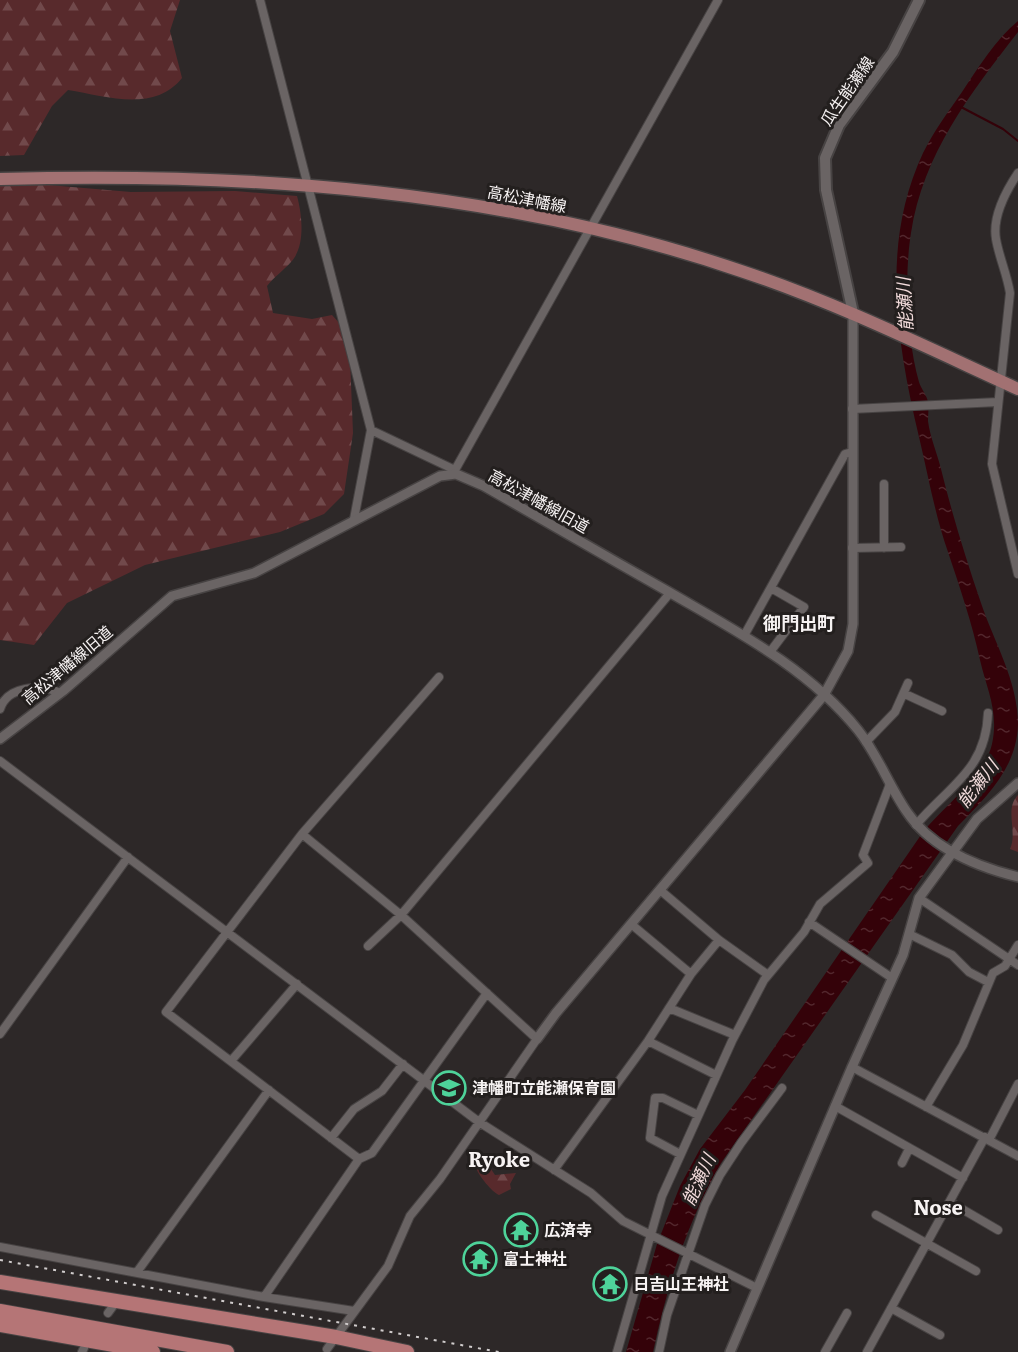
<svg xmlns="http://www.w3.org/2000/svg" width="1018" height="1352" viewBox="0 0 1018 1352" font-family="Literata,'Noto Sans JP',serif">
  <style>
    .forest { fill: url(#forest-firs) }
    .water { fill: url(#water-ripples) }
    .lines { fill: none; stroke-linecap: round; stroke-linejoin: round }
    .stream { stroke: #340209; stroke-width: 2 }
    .minor-casing { stroke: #474343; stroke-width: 10 }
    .tertiary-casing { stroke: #474343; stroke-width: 12 }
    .secondary-casing { stroke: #474343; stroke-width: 14 }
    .primary-casing { stroke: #474343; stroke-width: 15 }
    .trunk-casing { stroke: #474343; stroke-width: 16 }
    .minor { stroke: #6a6464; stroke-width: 8 }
    .tertiary { stroke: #6a6464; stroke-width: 9 }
    .secondary { stroke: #6a6464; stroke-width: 10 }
    .primary { stroke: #a27172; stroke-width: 12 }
    .trunk { stroke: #b57576; stroke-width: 14 }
    .rail { stroke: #d1cdcd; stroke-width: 2; stroke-dasharray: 3 6; stroke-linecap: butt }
    .labels { text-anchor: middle; stroke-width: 6; stroke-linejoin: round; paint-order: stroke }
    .street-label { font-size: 16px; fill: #f7f3f3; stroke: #231f1e }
    .poi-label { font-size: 16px; font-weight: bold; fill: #f7f3f3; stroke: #231f1e; text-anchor: start }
    .water-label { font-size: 18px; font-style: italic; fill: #f2dbdb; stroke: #231f1e }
    .neighbourhood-label { font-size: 18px; font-weight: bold; fill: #f7f3f3; stroke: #231f1e }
    .quarter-label { font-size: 20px; font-weight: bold; fill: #f7f3f3; stroke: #231f1e }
  </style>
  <defs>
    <pattern id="forest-firs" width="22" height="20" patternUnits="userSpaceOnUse" patternTransform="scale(1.5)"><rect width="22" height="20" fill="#582a2c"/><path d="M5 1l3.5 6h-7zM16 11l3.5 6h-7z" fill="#71494b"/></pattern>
    <pattern id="water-ripples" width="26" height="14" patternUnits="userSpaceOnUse" patternTransform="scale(1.5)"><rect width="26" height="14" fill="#340209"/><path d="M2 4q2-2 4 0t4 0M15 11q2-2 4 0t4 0" fill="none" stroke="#52272d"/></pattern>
  </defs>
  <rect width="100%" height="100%" fill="#2d2828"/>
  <path class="forest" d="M 0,0 L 180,0 L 170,31 L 182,78 C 154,113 106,96 68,90 L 52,106 L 24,155 L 0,156 Z
    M 25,183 L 131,192 L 235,191 L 297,196 C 302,214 306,246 291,262 C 284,270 274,277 267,286 L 273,313 L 312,319 L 332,315 L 341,325 L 350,359 L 353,433 L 344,494 L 324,514 L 280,532 L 145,565 L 67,603 L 34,645 L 0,640 L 0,184 Z
    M 1018,795 L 1018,852 L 1010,849 C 1018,832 1004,809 1018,795 Z
    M 476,1168 L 491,1169 L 495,1175 L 516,1173 L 510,1184 L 511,1189 L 499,1195 C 492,1192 479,1176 476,1168 Z"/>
  <path class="water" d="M 1018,21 L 1018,32 C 970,94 923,154 911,233 C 904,277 907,339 919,382 C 921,389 927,395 928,402 C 929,408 928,415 928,421 C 930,437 937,453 941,469 C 952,514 966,559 981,603 C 994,642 1018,681 1018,724 C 1017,768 987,796 958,826 L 721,1163 C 687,1222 667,1286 653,1352 L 626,1352 L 657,1244 L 680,1186 L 700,1149 L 745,1090 L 923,832 C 944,806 985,776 992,744 C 999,712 987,690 980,660 C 972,623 960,588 948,552 C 935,515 928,475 919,437 C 897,343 880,245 923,153 C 934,131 948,112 962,92 C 978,68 996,39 1018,21 Z"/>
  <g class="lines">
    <path class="stream" d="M 961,107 L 1003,129 L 1018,141"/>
    <defs>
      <path id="minor" d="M 260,0 L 371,430 L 354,519
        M 1018,173 C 1006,191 992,216 996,239 C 999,257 1007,274 1010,293 L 992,464 L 1018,574
        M 852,409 L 998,402
        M 371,430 L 455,470 L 456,474
        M 455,470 L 718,0
        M 852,548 L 901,547
        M 884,548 L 884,484
        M 745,634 L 845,454 L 852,452
        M 770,652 L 804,607 L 771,588
        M 905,694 L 942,711
        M 0,709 C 7,686 41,684 60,693
        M 866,742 L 895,712 L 908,683
        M 0,761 L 479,1122 L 591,1193 L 623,1221 L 757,1288
        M 916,825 C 949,786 986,770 988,713
        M 302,834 L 439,677
        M 660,890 L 719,940 L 768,975
        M 919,898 L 1018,965
        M 809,922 L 892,978
        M 631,924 L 691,974
        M 909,934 L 952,955 L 969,972 L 988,982
        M 368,946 L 401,915 L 670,593
        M 669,1008 L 735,1035
        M 0,1034 L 128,857
        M 648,1041 L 716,1075
        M 231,1061 L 297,984
        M 852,1067 L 1018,1156
        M 835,1106 L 963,1178
        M 926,1107 L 963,1045 L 993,973 L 1005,966 L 1018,945
        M 331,1138 L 354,1109 L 382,1091 L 403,1064
        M 989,1140 L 1018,1084
        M 680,1154 L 650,1138 L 655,1098 L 663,1098 L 698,1115
        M 359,1159 L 372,1153 L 487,993
        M 902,1163 L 909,1149
        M 554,1170 L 648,1041 L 691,974 L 719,940
        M 950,1202 L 998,1230
        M 876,1215 L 976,1271
        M 0,1247 L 264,1297 L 359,1159 L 166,1012 L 302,834 L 401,915 L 537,1039 L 440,1179 L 410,1216 L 388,1266 L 327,1349
        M 137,1272 L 269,1090
        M 264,1297 L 354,1311
        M 891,1308 L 940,1335
        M 108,1313 L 116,1302
        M 82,1352 L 84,1348
        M 617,1352 L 662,1196 L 732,1041 L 764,980 L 804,932 L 820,904 L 868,863 L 863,855 L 890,784
        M 659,1352 L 667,1315 L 705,1205 L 720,1175 L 741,1143 L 782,1088
        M 825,1352 L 847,1313
        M 867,1352 L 985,1137"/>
      <path id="tertiary" d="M 0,739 L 63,691 L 172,596 L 254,573 L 440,476 L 456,474 L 484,486 C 545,521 607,557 669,592 C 736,631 808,668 858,730 C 878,755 889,786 907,812 C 931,848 978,867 1018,877
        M 537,1039 L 556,1013 L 824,695 L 848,651 L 853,624 L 853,313
        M 730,1352 L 852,1067 L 903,955 L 919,898 L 977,819 L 1018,783"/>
      <path id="secondary" d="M 853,313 L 826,190 L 825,158 L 839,125 L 893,52 L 919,0"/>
      <path id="primary" d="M 0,179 C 248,172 505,190 741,271 C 837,303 926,347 1018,389"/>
      <path id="trunk" d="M 0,1282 L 336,1337 L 407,1352
        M 0,1311 L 227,1352
        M 0,1325 L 153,1352"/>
    </defs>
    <use href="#minor" class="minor-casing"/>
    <use href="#tertiary" class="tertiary-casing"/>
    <use href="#secondary" class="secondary-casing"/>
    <use href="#primary" class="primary-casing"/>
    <use href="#trunk" class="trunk-casing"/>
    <use href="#minor" class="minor"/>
    <use href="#tertiary" class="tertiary"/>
    <use href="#secondary" class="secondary"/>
    <use href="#primary" class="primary"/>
    <use href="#trunk" class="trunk"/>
    <path class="rail" d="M 0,1260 L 499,1352"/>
  </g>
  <defs>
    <symbol id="school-ring" viewBox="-11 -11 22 22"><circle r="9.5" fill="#231f1e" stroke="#4ed39a" stroke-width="1.5"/><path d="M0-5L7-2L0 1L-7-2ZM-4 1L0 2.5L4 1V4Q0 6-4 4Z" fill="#4ed39a"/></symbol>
    <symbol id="temple-ring" viewBox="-11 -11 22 22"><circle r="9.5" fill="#231f1e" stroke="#4ed39a" stroke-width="1.5"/><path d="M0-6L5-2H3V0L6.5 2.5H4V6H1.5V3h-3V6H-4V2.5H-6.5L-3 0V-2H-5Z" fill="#4ed39a"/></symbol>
  </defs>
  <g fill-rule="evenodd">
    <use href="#school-ring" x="430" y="1069" width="38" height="38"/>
    <use href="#temple-ring" x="502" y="1211" width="38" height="38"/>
    <use href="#temple-ring" x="461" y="1240" width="38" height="38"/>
    <use href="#temple-ring" x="591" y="1265" width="38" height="38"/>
  </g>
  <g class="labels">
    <g class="street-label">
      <text transform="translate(847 91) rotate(-55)" y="6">瓜生能瀬線</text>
      <text transform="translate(527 199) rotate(11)" y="6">高松津幡線</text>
      <text transform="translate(539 501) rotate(29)" y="6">高松津幡線旧道</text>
      <text transform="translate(67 665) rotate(-40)" y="6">高松津幡線旧道</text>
    </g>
    <g class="poi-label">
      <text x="472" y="1094">津幡町立能瀬保育園</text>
      <text x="544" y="1236">広済寺</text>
      <text x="503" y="1265">富士神社</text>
      <text x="633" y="1290">日吉山王神社</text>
    </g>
    <g class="water-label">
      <text transform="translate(905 304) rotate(-93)" y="6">能瀬川</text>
      <text transform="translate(978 784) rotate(-52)" y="6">能瀬川</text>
      <text transform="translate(699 1180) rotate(-65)" y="6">能瀬川</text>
    </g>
    <g class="neighbourhood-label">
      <text x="799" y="630">御門出町</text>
    </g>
    <g class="quarter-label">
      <text x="499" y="1167">Ryoke</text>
      <text x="938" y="1215">Nose</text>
    </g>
  </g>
</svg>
